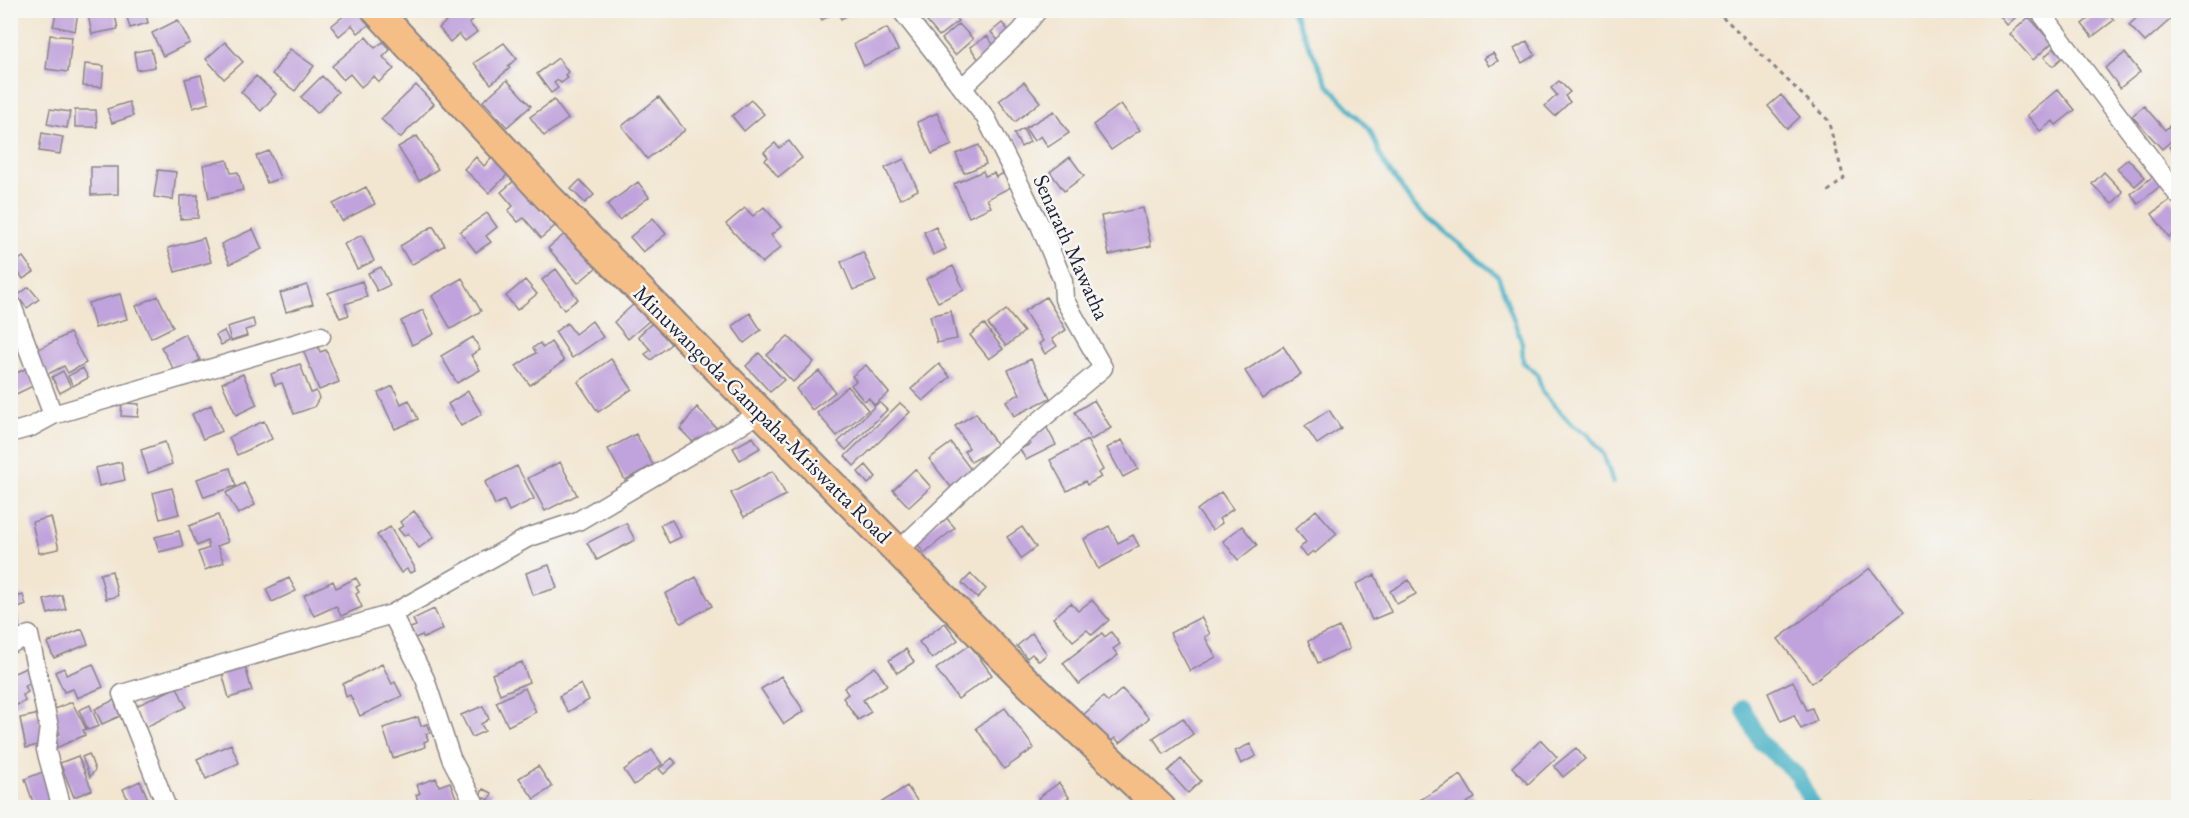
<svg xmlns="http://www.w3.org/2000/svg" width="2189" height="818" viewBox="0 0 2189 818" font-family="'EB Garamond',serif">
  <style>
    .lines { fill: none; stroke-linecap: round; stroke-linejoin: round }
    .stream { stroke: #47b1c6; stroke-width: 4.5 }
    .canal { stroke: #47b1c6; stroke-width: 16 }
    .building { fill: #c0a2dc }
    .minor-casing { stroke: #8a8486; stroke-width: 21 }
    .primary-casing { stroke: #8a8486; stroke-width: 32 }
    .path { stroke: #8a8486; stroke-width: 3; stroke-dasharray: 4.5 4.5; stroke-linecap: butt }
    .minor { stroke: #fff; stroke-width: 18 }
    .primary { stroke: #f6be87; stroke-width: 28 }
    .labels { text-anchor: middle; stroke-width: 5; stroke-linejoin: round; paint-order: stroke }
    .street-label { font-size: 22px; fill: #22223b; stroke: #f6f6f2 }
  </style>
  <rect width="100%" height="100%" fill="#f6f6f2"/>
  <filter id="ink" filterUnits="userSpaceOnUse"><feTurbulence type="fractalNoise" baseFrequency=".0167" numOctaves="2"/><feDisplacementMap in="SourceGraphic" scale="12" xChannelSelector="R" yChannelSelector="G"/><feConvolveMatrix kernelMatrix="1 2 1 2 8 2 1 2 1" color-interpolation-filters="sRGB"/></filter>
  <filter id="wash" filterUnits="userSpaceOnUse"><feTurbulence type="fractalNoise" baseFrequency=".008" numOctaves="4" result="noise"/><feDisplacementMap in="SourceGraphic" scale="24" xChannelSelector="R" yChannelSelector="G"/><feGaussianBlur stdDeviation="1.35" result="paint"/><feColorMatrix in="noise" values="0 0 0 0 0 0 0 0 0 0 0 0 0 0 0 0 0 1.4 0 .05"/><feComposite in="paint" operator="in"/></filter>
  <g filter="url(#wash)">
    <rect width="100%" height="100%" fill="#f2e6d1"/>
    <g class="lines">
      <path class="stream" d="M 1292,10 L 1328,85 L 1370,130 L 1383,162 L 1413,205 L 1498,276 L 1522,343 L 1523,362 L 1537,374 L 1543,393 L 1572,425 L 1588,434 L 1604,455 L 1613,483"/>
      <path class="canal" d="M 1743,708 L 1760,742 L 1797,775 L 1814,808"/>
    </g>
    <g id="blocks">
      <path class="building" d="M 57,10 L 78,12 L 75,31 L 53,26 Z
        M 87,10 L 114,10 L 118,29 L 92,34 Z
        M 125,10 L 145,10 L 148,23 L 130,28 Z
        M 351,10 L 361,13 L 370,24 L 358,33 L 352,25 L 339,36 L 331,26 Z
        M 458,10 L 478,10 L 480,14 L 469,23 L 477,32 L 465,41 L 459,34 L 450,42 L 439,28 Z
        M 816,10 L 834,10 L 835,12 L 822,20 Z
        M 837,10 L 856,10 L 841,19 Z
        M 931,10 L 950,10 L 958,21 L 939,36 L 923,17 Z
        M 1995,10 L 2020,10 L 2022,12 L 2007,25 Z
        M 2100,10 L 2106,10 L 2114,20 L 2092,37 L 2082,24 Z
        M 2145,10 L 2163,10 L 2171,19 L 2145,42 L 2129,25 Z
        M 2029,17 L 2052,43 L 2033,60 L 2010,34 Z
        M 178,20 L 190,43 L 163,56 L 152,33 Z
        M 1002,23 L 1012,34 L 1001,44 L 991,32 Z
        M 959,24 L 973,39 L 955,55 L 942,39 Z
        M 887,28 L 898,50 L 864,66 L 854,44 Z
        M 50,35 L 72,37 L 68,72 L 46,69 Z
        M 987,36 L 998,51 L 981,63 L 970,47 Z
        M 366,37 L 375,48 L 383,42 L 390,50 L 383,57 L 394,69 L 379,82 L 374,76 L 361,87 L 350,74 L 343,80 L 332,66 Z
        M 1527,41 L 1535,55 L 1522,63 L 1514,49 Z
        M 225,42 L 243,62 L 224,79 L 206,59 Z
        M 504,43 L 517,59 L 508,66 L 510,68 L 491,84 L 474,63 Z
        M 2054,48 L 2063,57 L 2053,66 L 2044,57 Z
        M 151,49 L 155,67 L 137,70 L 134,52 Z
        M 290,49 L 314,66 L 295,91 L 272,74 Z
        M 1493,53 L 1498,61 L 1489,66 L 1484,58 Z
        M 2125,53 L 2140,72 L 2120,88 L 2105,68 Z
        M 558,58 L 568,72 L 565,75 L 568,78 L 561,83 L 558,80 L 554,83 L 558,88 L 551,93 L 537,74 Z
        M 85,64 L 104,66 L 102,87 L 83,86 Z
        M 201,75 L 209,103 L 193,108 L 185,79 Z
        M 256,76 L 276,94 L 261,111 L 241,92 Z
        M 322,76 L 338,92 L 317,113 L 301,97 Z
        M 507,80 L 531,106 L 507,127 L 483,101 Z
        M 1559,81 L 1570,92 L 1565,96 L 1570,102 L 1555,116 L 1545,106 L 1557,95 L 1551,88 Z
        M 1024,82 L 1040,102 L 1015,122 L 999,101 Z
        M 416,85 L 434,104 L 400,138 L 381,119 Z
        M 2058,89 L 2075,110 L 2056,125 L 2053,121 L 2040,131 L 2027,115 Z
        M 1781,95 L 1800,117 L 1787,129 L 1768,106 Z
        M 659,97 L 685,130 L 647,159 L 622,126 Z
        M 554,100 L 568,119 L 544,136 L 530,117 Z
        M 751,100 L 764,114 L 744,131 L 732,116 Z
        M 129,102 L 133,116 L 112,123 L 107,109 Z
        M 1121,104 L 1140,130 L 1111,150 L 1093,125 Z
        M 2144,106 L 2165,130 L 2169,126 L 2178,135 L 2162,149 L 2132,116 Z
        M 50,109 L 70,112 L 67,128 L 47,124 Z
        M 75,110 L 96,110 L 97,127 L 75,127 Z
        M 1054,111 L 1069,133 L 1048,147 L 1041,136 L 1034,141 L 1025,128 Z
        M 937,113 L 952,145 L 932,154 L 917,122 Z
        M 1023,129 L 1030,142 L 1021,147 L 1014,134 Z
        M 42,133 L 63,137 L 60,154 L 39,151 Z
        M 417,136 L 438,169 L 419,181 L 398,147 Z
        M 2178,140 L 2178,160 L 2169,147 Z
        M 789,141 L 802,158 L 778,177 L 765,160 L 768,157 L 764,152 L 775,143 L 779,148 Z
        M 979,145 L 986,164 L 964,173 L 956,154 Z
        M 269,151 L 280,178 L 267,183 L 256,156 Z
        M 494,156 L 510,172 L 489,193 L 464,169 L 476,157 L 484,166 Z
        M 1070,157 L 1084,176 L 1064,191 L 1050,172 Z
        M 904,159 L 918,190 L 900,199 L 885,168 Z
        M 2128,159 L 2145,177 L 2135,186 L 2117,168 Z
        M 227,160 L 231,173 L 238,172 L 243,190 L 209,198 L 203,165 Z
        M 91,167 L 118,167 L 118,194 L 91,195 Z
        M 158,170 L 176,172 L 173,200 L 154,197 Z
        M 983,171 L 985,176 L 994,173 L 996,177 L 1004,173 L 1011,187 L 987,199 L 991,207 L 969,217 L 954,184 Z
        M 2104,172 L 2123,192 L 2112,204 L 2092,184 Z
        M 2156,174 L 2164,183 L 2138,204 L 2131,194 Z
        M 515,180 L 555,226 L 541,238 L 524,218 L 518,222 L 508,211 L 513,206 L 501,192 Z
        M 580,180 L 594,195 L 585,203 L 571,189 Z
        M 638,182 L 649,197 L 619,220 L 607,205 Z
        M 366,187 L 375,204 L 342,221 L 333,204 Z
        M 198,195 L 198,218 L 180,219 L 180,196 Z
        M 2171,199 L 2178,209 L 2178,230 L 2169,237 L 2152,214 Z
        M 764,207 L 781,227 L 771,235 L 781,247 L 762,263 L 726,224 L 745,208 L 753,216 Z
        M 1143,208 L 1151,246 L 1109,255 L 1101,216 Z
        M 487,213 L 497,227 L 486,236 L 491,242 L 476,252 L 460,232 Z
        M 653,218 L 666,234 L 643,252 L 630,237 Z
        M 433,226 L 445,245 L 411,265 L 400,246 Z
        M 936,227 L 946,249 L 933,255 L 924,232 Z
        M 253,229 L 262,249 L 230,264 L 221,244 Z
        M 567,232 L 597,267 L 578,283 L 548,248 Z
        M 362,235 L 374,261 L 357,269 L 344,244 Z
        M 204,238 L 211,262 L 175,272 L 168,248 Z
        M 863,252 L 876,281 L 853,290 L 841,262 Z
        M 23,257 L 34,272 L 23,279 L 13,264 Z
        M 953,266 L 964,290 L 938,302 L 926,279 Z
        M 381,267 L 390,285 L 377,291 L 368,273 Z
        M 556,269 L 578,299 L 564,310 L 542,280 Z
        M 462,278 L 481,311 L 451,329 L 432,296 Z
        M 525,280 L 537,294 L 517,310 L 506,296 Z
        M 362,281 L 367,297 L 345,304 L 349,315 L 340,318 L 328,293 Z
        M 307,285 L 313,304 L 286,312 L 280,293 Z
        M 29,287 L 39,299 L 27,308 L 17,296 Z
        M 120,294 L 127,319 L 95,328 L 88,303 Z
        M 158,296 L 173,327 L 151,338 L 136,306 Z
        M 1046,297 L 1066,330 L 1052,339 L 1057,346 L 1045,354 L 1039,344 L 1043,341 L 1024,311 Z
        M 635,303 L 650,320 L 628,339 L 614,322 Z
        M 423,310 L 434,334 L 412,345 L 401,321 Z
        M 1006,310 L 1024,332 L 1006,346 L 988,324 Z
        M 951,311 L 957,339 L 937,343 L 930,316 Z
        M 750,313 L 761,330 L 744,343 L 732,326 Z
        M 253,319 L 255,327 L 245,330 L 247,336 L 231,341 L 227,327 Z
        M 592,321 L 603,337 L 572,358 L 555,332 L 567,323 L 575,334 Z
        M 652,323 L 671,344 L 651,360 L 645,354 L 651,350 L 638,336 Z
        M 984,324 L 1003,349 L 989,359 L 970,335 Z
        M 224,331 L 229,341 L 221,345 L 216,335 Z
        M 70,333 L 86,363 L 68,373 L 64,366 L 46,375 L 35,351 Z
        M 185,334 L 200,360 L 176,373 L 161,347 Z
        M 788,336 L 814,362 L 793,382 L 767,355 Z
        M 473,337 L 480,350 L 471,355 L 480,370 L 457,383 L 441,356 Z
        M 551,342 L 564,361 L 530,385 L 516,366 L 536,353 L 533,348 L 540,343 L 543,348 Z
        M 317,344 L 320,352 L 326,350 L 339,382 L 319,390 L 303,350 Z
        M 1283,346 L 1301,374 L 1263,399 L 1245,371 Z
        M 759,353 L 784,380 L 770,392 L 746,366 Z
        M 611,359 L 632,389 L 598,412 L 578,382 Z
        M 1031,359 L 1050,398 L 1014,416 L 1006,401 L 1020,394 L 1008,370 Z
        M 300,364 L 311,393 L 316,391 L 319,398 L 314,407 L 294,414 L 282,383 L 275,385 L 271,374 Z
        M 939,364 L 950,377 L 923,401 L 911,389 Z
        M 866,365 L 889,393 L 874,405 L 869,398 L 864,401 L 851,385 L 856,381 L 852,376 Z
        M 27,368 L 35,385 L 12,396 L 10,376 Z
        M 83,368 L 88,378 L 73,386 L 68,376 Z
        M 63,371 L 71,387 L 60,393 L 52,377 Z
        M 819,371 L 835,392 L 812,410 L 796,389 Z
        M 243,374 L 257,405 L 236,415 L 222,383 Z
        M 393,386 L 401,404 L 409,400 L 418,419 L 395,429 L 378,393 Z
        M 848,386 L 868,410 L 837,436 L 817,413 Z
        M 468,391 L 482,414 L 461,426 L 448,404 Z
        M 1094,400 L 1111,428 L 1091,440 L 1075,412 Z
        M 879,402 L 887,410 L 846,450 L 838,442 Z
        M 122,403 L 139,404 L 138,417 L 121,416 Z
        M 900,403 L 910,412 L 854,466 L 845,456 Z
        M 211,405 L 222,431 L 203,439 L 192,414 Z
        M 697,407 L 719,431 L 697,446 L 680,429 Z
        M 1329,410 L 1341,428 L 1317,444 L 1305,426 Z
        M 976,413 L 998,447 L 971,462 L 964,451 L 969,448 L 955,426 Z
        M 264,421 L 272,439 L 237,455 L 229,437 Z
        M 1046,426 L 1056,445 L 1026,460 L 1020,449 L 1031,444 L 1027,436 Z
        M 636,434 L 653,465 L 625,480 L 608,449 Z
        M 753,437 L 760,448 L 740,460 L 733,448 Z
        M 1087,440 L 1103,470 L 1098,473 L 1101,477 L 1087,485 L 1085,481 L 1067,491 L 1050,460 Z
        M 1122,440 L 1138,469 L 1123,477 L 1107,448 Z
        M 165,442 L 172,464 L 148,473 L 141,450 Z
        M 951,443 L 972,471 L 951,487 L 929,459 Z
        M 121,462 L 125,480 L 99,486 L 95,468 Z
        M 560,462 L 577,495 L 545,511 L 528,478 Z
        M 866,465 L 876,477 L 868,484 L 858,472 Z
        M 517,466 L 534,499 L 509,511 L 504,500 L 495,505 L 485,482 Z
        M 230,468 L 236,486 L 204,497 L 197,479 Z
        M 915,469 L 931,487 L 909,507 L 893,490 Z
        M 773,471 L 786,495 L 744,517 L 731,493 Z
        M 244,483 L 255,505 L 238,514 L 226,493 Z
        M 172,488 L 179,514 L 160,519 L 153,493 Z
        M 1221,492 L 1233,509 L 1219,519 L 1222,523 L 1212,530 L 1197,510 Z
        M 1316,510 L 1337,534 L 1315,553 L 1313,551 L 1307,556 L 1299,549 L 1306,542 L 1295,529 Z
        M 414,511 L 434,537 L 419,548 L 408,533 L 404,536 L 398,529 L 403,526 L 400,522 Z
        M 218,515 L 228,542 L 217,546 L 224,562 L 205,570 L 198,552 L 209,548 L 207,541 L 197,546 L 189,526 Z
        M 944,515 L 955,528 L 924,553 L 914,540 Z
        M 51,517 L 59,549 L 39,553 L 32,522 Z
        M 672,520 L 681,537 L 669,543 L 660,525 Z
        M 626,523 L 635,540 L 597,560 L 587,543 Z
        M 1109,526 L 1118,543 L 1133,535 L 1139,546 L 1098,569 L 1084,539 Z
        M 1242,526 L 1257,545 L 1238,560 L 1223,541 Z
        M 390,527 L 414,566 L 415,571 L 410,573 L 407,569 L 401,573 L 377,535 Z
        M 1022,527 L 1036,547 L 1021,558 L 1007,537 Z
        M 179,531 L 183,546 L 159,552 L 155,537 Z
        M 549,565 L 557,588 L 533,595 L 526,573 Z
        M 1870,568 L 1904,612 L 1812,683 L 1778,639 Z
        M 112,571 L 118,596 L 106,599 L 100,574 Z
        M 971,574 L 986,589 L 977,598 L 962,583 Z
        M 1375,575 L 1391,612 L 1372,620 L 1356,584 Z
        M 696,577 L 712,606 L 681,623 L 665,594 Z
        M 289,578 L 296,591 L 272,602 L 266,589 Z
        M 356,578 L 360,585 L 356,587 L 359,592 L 356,594 L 362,607 L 341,616 L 336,606 L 314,616 L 304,595 L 333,581 L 336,588 Z
        M 1409,580 L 1416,594 L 1397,604 L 1390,591 Z
        M 23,595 L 26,605 L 13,610 L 10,599 Z
        M 62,595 L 66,609 L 48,614 L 44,600 Z
        M 1092,600 L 1109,620 L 1092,635 L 1087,630 L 1073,641 L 1053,618 L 1071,603 L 1078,611 Z
        M 434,609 L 443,629 L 424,638 L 422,635 L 415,638 L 410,628 L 416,626 L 413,619 Z
        M 18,615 L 20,637 L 10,638 L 10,616 Z
        M 1201,617 L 1210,634 L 1205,637 L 1216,657 L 1190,671 L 1170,633 Z
        M 945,623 L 958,640 L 932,659 L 919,642 Z
        M 1339,627 L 1349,649 L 1318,663 L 1308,641 Z
        M 82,629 L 88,644 L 54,658 L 47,643 Z
        M 1111,632 L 1120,644 L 1113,649 L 1118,655 L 1079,684 L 1063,663 L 1102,633 L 1105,637 Z
        M 1032,633 L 1047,654 L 1039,661 L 1032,654 L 1027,658 L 1017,646 Z
        M 970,645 L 992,675 L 958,699 L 936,669 Z
        M 906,649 L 914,662 L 897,673 L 889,660 Z
        M 244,662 L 252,691 L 229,698 L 221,669 Z
        M 522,662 L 529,682 L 500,694 L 492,674 Z
        M 93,664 L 103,687 L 77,698 L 73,689 L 64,692 L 55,672 L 64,668 L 66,675 Z
        M 382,664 L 392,684 L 395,682 L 402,696 L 360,716 L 350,695 L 346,697 L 343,684 Z
        M 30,666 L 36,681 L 25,686 L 28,692 L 23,695 L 25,701 L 15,706 L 10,696 L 10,675 Z
        M 875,667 L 887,685 L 863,700 L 871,712 L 858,720 L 843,698 L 848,694 L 844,688 Z
        M 781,676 L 804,711 L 784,724 L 761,689 Z
        M 1793,681 L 1807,710 L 1812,708 L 1817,721 L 1801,729 L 1794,715 L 1781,721 L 1768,693 Z
        M 581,684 L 589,700 L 568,712 L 559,696 Z
        M 177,687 L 186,707 L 146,727 L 136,706 Z
        M 525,688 L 536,712 L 508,726 L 496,702 Z
        M 1122,689 L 1149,718 L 1120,743 L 1115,738 L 1108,744 L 1082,716 L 1103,697 L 1108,702 Z
        M 114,700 L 120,716 L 102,724 L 95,709 Z
        M 72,702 L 86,729 L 83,730 L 85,735 L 56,748 L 52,738 L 60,734 L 50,711 Z
        M 90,705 L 99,726 L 88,730 L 79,710 Z
        M 483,706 L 489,719 L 481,724 L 485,731 L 472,737 L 461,715 Z
        M 1005,708 L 1034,748 L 1004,769 L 976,728 Z
        M 40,714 L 46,743 L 26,748 L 20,718 Z
        M 418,717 L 421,726 L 427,724 L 430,733 L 426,734 L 428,740 L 424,742 L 425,747 L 393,758 L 383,728 Z
        M 1183,718 L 1193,734 L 1164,754 L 1153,738 Z
        M 1541,740 L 1557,757 L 1528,784 L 1512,767 Z
        M 231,744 L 239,763 L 206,779 L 197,759 Z
        M 1250,744 L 1256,756 L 1241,764 L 1235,751 Z
        M 1576,748 L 1585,759 L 1563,777 L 1554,766 Z
        M 652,750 L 662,764 L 634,785 L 624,770 Z
        M 89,754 L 95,770 L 90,777 L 82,757 Z
        M 78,756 L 92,790 L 74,797 L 60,763 Z
        M 672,758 L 676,763 L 664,774 L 659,769 Z
        M 1181,759 L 1201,781 L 1188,793 L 1168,771 Z
        M 538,766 L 552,787 L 534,799 L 519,778 Z
        M 45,771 L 56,802 L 35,808 L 25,779 Z
        M 1461,775 L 1475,798 L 1458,808 L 1418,808 L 1415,803 Z
        M 436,778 L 439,786 L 450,782 L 457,800 L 435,808 L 420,808 L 416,795 L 420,793 L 417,785 Z
        M 140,781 L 152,808 L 132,808 L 123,789 Z
        M 1059,783 L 1069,797 L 1055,808 L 1045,808 L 1038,798 Z
        M 907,786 L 920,805 L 882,808 L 879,804 Z
        M 483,789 L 492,793 L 489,800 L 480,796 Z
        M 2034,800 L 2038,808 L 2019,808 Z"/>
    </g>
  </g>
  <g filter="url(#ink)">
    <use href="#blocks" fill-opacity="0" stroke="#8a8486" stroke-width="1.5"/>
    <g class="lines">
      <defs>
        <path id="minor" d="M 2039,10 L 2178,195
          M 963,87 L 1021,31 L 1038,10
          M 11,303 L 53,415
          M 10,433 L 31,427 L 53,415 L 321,336
          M 898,551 L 1001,453 L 1103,368 L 1064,299 L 1063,281 L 1040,225 L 986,118 L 901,10
          M 392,614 L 425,679 L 451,758 L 477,808
          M 10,644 L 29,635 L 49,727 L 46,750 L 62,808
          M 167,808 L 122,694 L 392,614 L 527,538 L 578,521 L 762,412"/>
        <path id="primary" d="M 376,10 L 547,196 L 1026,681 L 1161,808"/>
      </defs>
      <use href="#minor" class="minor-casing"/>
      <use href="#primary" class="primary-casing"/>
      <path class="path" d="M 1716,10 L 1828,120 L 1844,179 L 1827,192"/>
      <use href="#minor" class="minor"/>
      <use href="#primary" class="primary"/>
    </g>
  </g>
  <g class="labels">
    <g class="street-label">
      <text transform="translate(1072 247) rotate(66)" y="8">Senarath Mawatha</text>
      <text transform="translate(763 414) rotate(45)" y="8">Minuwangoda-Gampaha-Mriswatta Road</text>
    </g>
  </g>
  <rect width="2189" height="818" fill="none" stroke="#f6f6f2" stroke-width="36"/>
</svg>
